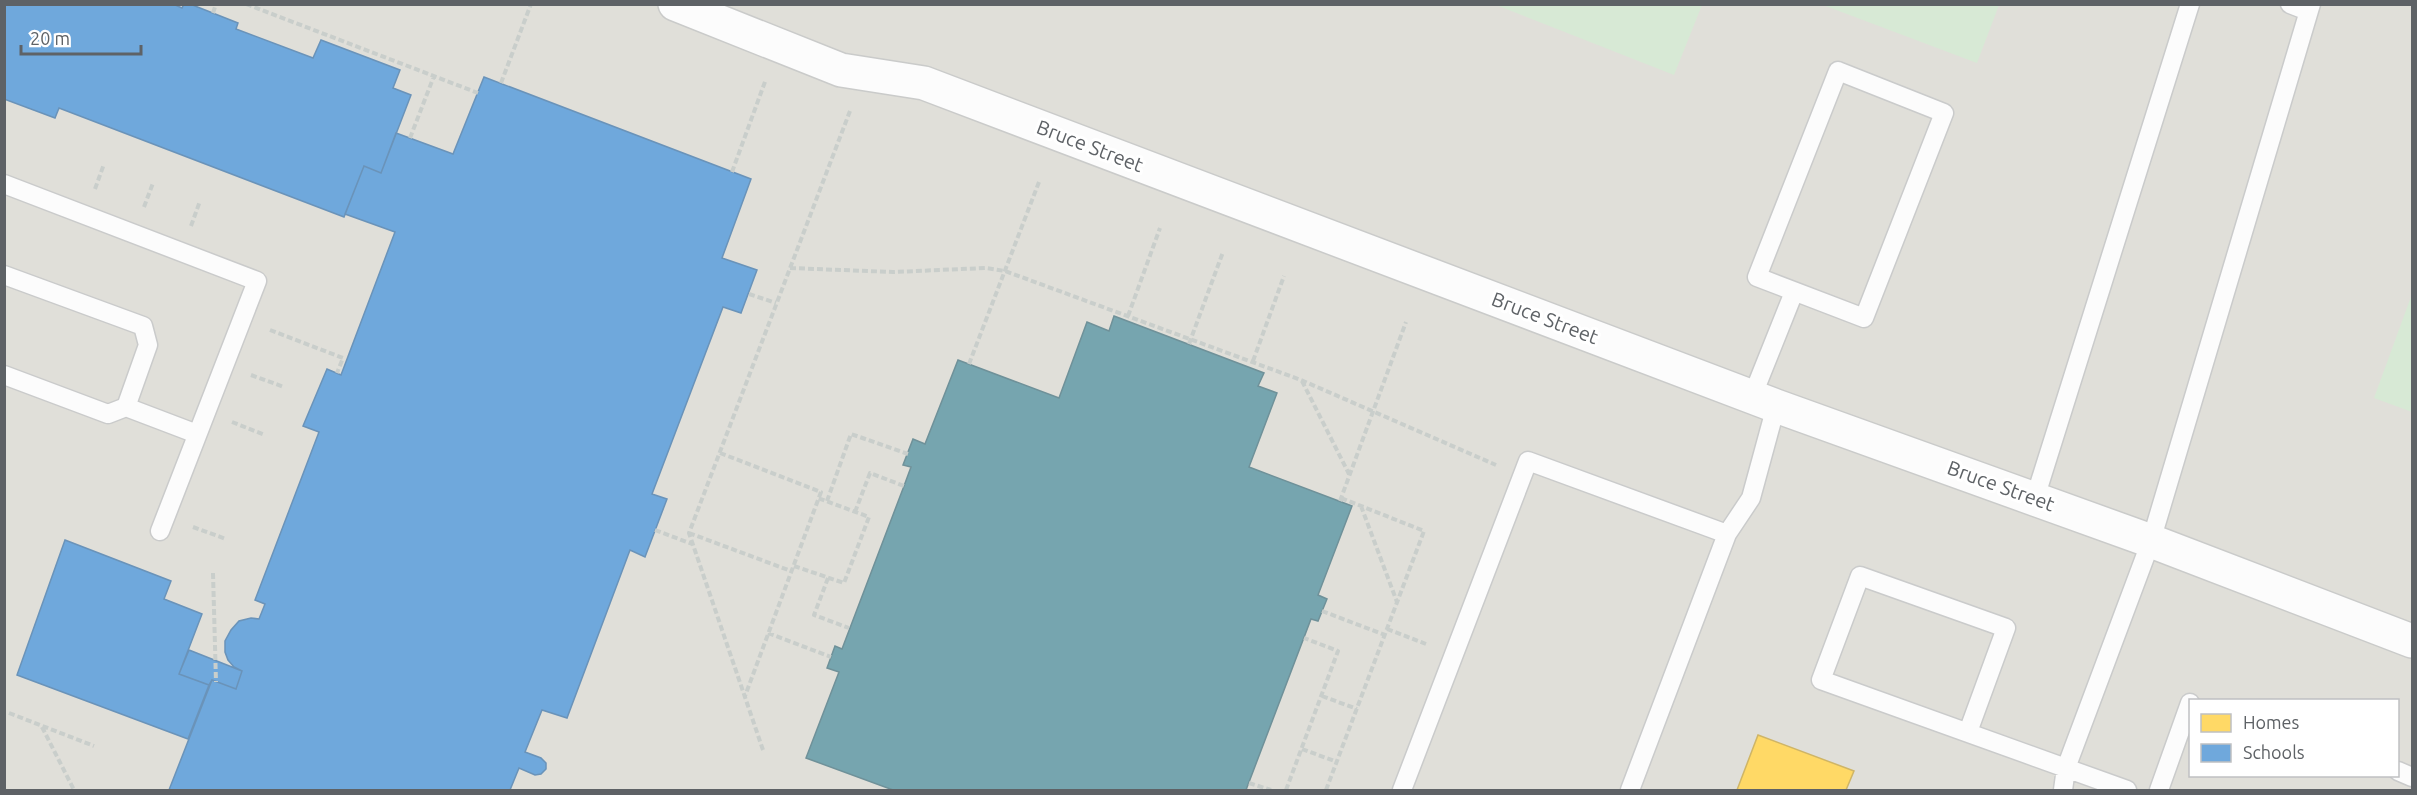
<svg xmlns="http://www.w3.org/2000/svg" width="2417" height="795" viewBox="0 0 2417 795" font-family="Ubuntu,sans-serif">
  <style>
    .education { fill: #e0dfd9; fill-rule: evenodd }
    .green { fill: #d7e9d5 }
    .homes { fill: #ffd966; stroke: #cfb566; stroke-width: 1.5 }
    .schools { fill: #6fa8dc; stroke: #6a93b9; stroke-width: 1.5 }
    .public { fill: #76a5af; stroke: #6f9199; stroke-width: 1.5 }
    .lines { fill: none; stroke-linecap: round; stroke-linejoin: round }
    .lane-casing { stroke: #cacbcb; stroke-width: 21 }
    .secondary-casing { stroke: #cacbca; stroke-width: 36 }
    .path { stroke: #c9cecb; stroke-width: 4; stroke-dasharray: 6 3; stroke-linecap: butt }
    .lane { stroke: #fcfcfc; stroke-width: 18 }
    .secondary { stroke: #fcfcfc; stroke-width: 33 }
    .labels { text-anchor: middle; stroke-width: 6; stroke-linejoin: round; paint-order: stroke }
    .street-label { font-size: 20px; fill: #5e6266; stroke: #fff }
  </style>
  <rect width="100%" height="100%" fill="#edede9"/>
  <path class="education" d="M 5,5 L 2412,5 L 2412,790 L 5,790 ZM 2190,700 L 2398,700 L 2398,776 L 2190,776 Z"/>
  <path class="green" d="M 1496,5 L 1702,4 L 1702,5 L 1674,75 Z
    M 1823,5 L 1999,4 L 1999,5 L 1977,63 Z
    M 2412,294 L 2412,412 L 2374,398 Z"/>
  <path class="homes" d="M 1758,735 L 1854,771 L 1846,790 L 1737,790 Z"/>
  <path class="schools" d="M 4,4 L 173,4 L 182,8 L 184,4 L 190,4 L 238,23 L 236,29 L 313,58 L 321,40 L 400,70 L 393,88 L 411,95 L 381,173 L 364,166 L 344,217 L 59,108 L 55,118 L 4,99 Z
    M 484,77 L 751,179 L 722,258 L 757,270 L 741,313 L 723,307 L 652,494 L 667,499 L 645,557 L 630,550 L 567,718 L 542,710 L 525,752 L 541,758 L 546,763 L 546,769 L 541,774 L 535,775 L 519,768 L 510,790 L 169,790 L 212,680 L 236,689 L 242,671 L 234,667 L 228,660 L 225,652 L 225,641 L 231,630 L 239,621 L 251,618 L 259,619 L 265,604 L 255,600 L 319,432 L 303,426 L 327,369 L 341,375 L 395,232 L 345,214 L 364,166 L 381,173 L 396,133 L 453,154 Z
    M 65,540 L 171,581 L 164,599 L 202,614 L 179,674 L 209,685 L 188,739 L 17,675 Z
    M 189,650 L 242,671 L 236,689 L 212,680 L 209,685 L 179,674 Z"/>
  <path class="public" d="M 1114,316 L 1264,373 L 1258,386 L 1277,393 L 1249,467 L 1352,506 L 1318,595 L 1327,599 L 1318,621 L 1311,619 L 1246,790 L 893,790 L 806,758 L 839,672 L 827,668 L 835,646 L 842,649 L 904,486 L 911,467 L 903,465 L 913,439 L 925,444 L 958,360 L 1059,398 L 1087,322 L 1109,331 Z"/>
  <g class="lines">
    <defs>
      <path id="lane" d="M 2290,4 L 2308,11
        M 1838,71 L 1944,113 L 1864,318 L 1757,277 Z
        M 4,184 L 257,281 L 160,531
        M 4,275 L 143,326 L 148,345 L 126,407
        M 4,375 L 108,414 L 126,407 L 197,434
        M 1752,397 L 1794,292
        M 2035,498 L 2190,4
        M 1968,732 L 2006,628 L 1860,576 L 1821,680 L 2127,790
        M 2398,771 L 2412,777
        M 1402,790 L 1528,461 L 1727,534
        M 1630,790 L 1727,534 L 1751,498 L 1776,406
        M 2063,790 L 2066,768 L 2151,541 L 2311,4
        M 2159,790 L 2190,703"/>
      <path id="secondary" d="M 675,4 L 841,70 L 924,83 L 1776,406 L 2151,541 L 2412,641"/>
    </defs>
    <use href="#lane" class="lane-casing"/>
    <use href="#secondary" class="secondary-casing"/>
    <path class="path" d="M 246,4 L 478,93
      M 213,13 L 216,4
      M 501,83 L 531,4
      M 410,138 L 434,76
      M 732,172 L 766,79
      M 95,189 L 104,164
      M 144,207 L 153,183
      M 191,226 L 200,201
      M 790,268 L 893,272 L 986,268 L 1005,271 L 1301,380 L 1496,465
      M 749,294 L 776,303
      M 1128,316 L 1160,228
      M 270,330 L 343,358 L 337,373
      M 1189,344 L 1223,252
      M 1253,361 L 1284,276
      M 969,364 L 1039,182
      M 251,375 L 284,387
      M 1302,381 L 1349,474
      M 232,422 L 265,435
      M 720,453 L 821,492 L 745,696
      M 827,501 L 851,434 L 908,454
      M 1340,501 L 1406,322
      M 1361,506 L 1397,602
      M 855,512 L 870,473 L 904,486
      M 193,527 L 226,539
      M 655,530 L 692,544
      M 689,533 L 791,571
      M 794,566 L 844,583 L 869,517 L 818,498
      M 213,573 L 216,682
      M 828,578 L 814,615 L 849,628
      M 1322,611 L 1385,635
      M 1387,629 L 1426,644
      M 768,633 L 831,657
      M 1322,696 L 1357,709
      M 9,713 L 94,746
      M 42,727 L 74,790
      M 1302,749 L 1337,762
      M 763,750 L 689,533 L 850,111
      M 1249,783 L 1271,790
      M 1286,790 L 1338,651 L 1304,638
      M 1326,790 L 1424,531 L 1341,498"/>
    <use href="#lane" class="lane"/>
    <use href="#secondary" class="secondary"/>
  </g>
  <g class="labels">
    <g class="street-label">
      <text transform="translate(1090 146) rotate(21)" y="7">Bruce Street</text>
      <text transform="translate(1545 318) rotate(21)" y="7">Bruce Street</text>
      <text transform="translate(2001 486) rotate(20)" y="7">Bruce Street</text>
    </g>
  </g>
  <rect width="2417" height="795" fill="none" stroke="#5e6266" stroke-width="12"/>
  <rect x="2189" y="699" width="210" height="78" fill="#ffffff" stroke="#bfc0c2" stroke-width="1.5"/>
  <rect x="2201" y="714" width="30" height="18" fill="#ffd966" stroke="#bfc0c2" stroke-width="1.5"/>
  <text x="2243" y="729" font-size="18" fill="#5e6266">Homes</text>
  <rect x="2201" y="744" width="30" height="18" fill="#6fa8dc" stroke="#bfc0c2" stroke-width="1.5"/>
  <text x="2243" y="759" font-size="18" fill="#5e6266">Schools</text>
  <path d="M21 45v9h120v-9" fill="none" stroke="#5e6266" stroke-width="3"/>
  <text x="30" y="45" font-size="18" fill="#5e6266" stroke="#ffffff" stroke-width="4.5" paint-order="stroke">20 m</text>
</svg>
